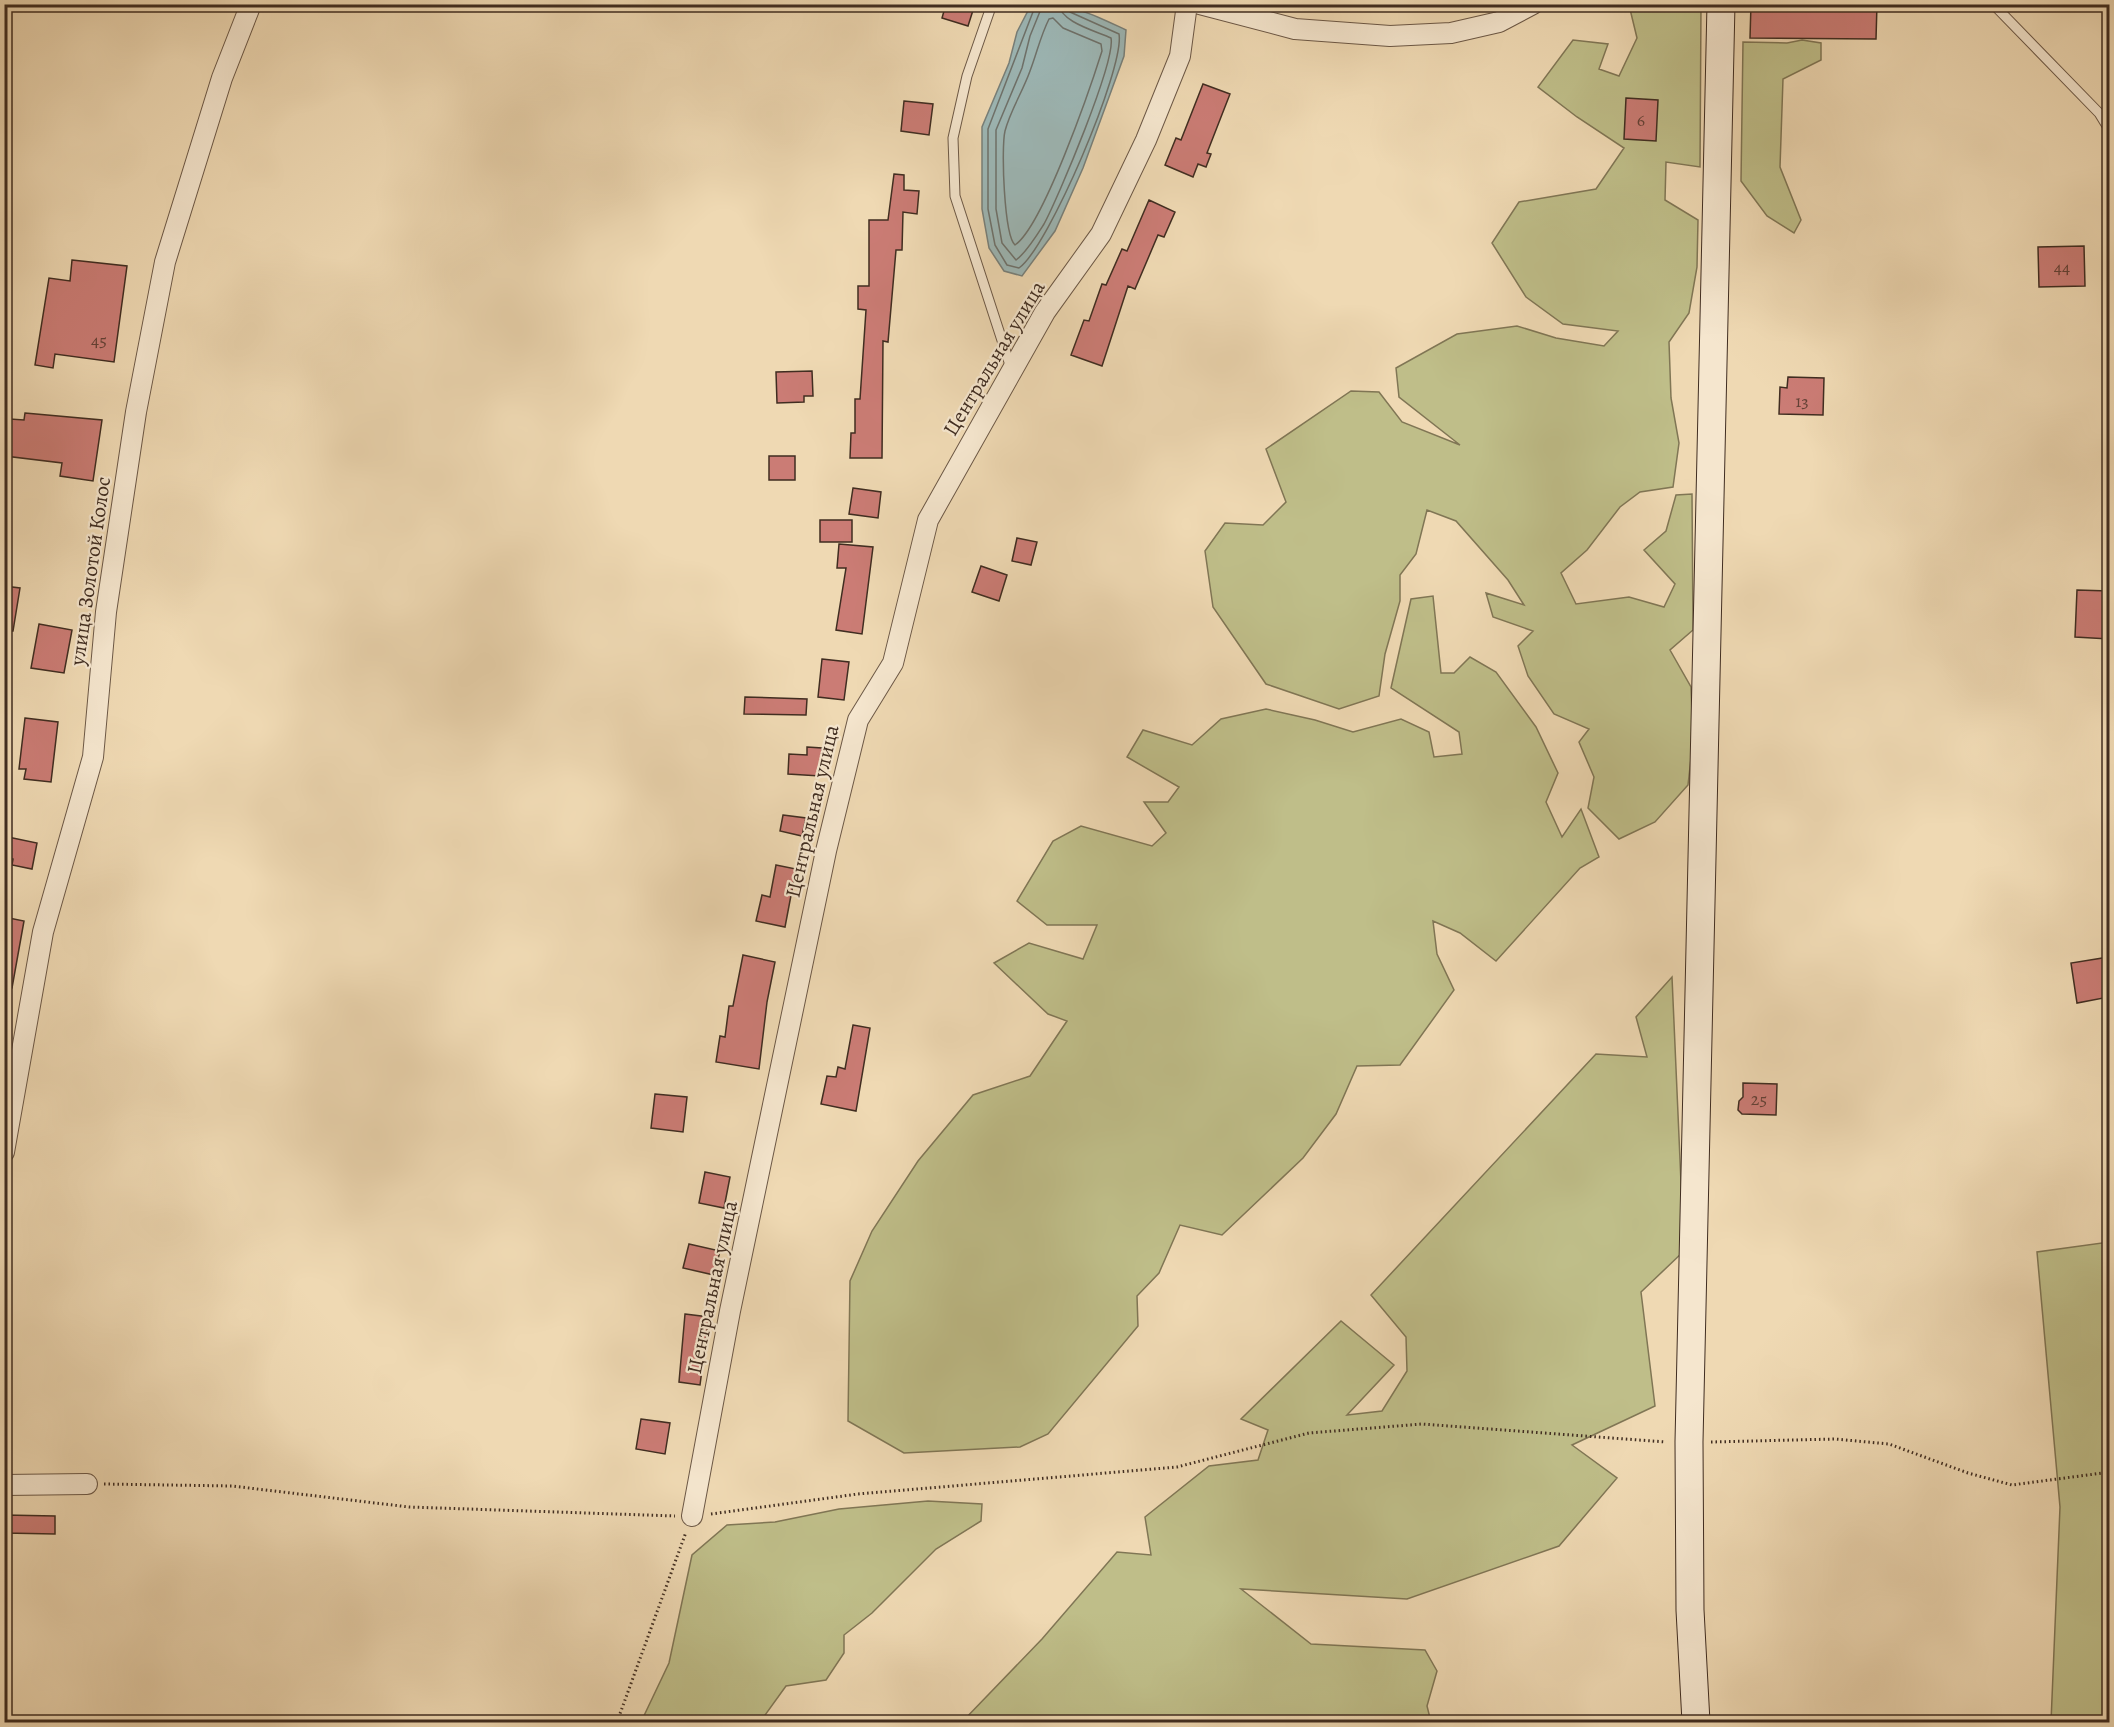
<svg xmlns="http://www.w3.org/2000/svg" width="2114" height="1727" viewBox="0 0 2114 1727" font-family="Alegreya,serif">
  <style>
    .green { fill: #bfbe89; stroke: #807655; stroke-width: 1.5 }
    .water { fill: #9db8b7; stroke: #78807b; stroke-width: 1.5 }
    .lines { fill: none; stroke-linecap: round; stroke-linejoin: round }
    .shore { stroke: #6e726c; stroke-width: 1.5 }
    .building { fill: #cb7c75; stroke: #402d21; stroke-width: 1.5 }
    .lane-casing { stroke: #6c5846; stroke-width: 11 }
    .street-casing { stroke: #6c5846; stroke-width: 22 }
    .secondary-casing { stroke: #402d21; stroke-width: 29 }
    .path { stroke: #402d21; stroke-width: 3; stroke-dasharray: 1.5 3; stroke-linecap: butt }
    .lane { stroke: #f5e6ce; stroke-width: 9 }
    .street { stroke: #f5e6ce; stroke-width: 20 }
    .secondary { stroke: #f5e6ce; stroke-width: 27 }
    .labels { text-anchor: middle; stroke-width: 4.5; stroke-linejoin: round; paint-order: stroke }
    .number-label { font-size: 18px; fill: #634136 }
    .street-label { font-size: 21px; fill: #402d21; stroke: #f5e6ce }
  </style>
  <rect width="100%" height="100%" fill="#efd9b3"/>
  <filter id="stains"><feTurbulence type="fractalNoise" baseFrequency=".00333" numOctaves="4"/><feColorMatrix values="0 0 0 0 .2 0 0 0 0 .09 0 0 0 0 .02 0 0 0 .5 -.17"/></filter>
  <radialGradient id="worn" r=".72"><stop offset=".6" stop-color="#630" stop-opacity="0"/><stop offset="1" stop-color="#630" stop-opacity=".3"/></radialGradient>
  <path class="green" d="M 1629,5 L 1701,5 L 1700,167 L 1666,162 L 1665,200 L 1698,220 L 1697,267 L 1689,313 L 1669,342 L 1671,398 L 1679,443 L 1673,487 L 1640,492 L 1620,507 L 1587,550 L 1561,573 L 1576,604 L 1629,597 L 1664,607 L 1675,584 L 1644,550 L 1666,531 L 1676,495 L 1692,494 L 1693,630 L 1670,650 L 1691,687 L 1693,741 L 1688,785 L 1655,822 L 1619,839 L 1588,808 L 1594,777 L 1579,742 L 1589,729 L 1554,714 L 1528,676 L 1518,646 L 1533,631 L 1493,617 L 1486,593 L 1524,605 L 1508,580 L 1456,521 L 1427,510 L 1416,554 L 1400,575 L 1400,601 L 1385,654 L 1379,696 L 1339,709 L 1266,684 L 1213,607 L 1205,551 L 1225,523 L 1263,525 L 1286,502 L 1266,449 L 1351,391 L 1379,392 L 1402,422 L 1460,445 L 1399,397 L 1396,368 L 1457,334 L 1517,326 L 1556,338 L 1604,346 L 1618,331 L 1563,324 L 1526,297 L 1492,243 L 1519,202 L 1596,189 L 1624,148 L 1577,117 L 1538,87 L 1573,40 L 1608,44 L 1599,69 L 1619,76 L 1637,38 Z
    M 1802,40 L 1821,43 L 1821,60 L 1783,79 L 1780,167 L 1801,220 L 1794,233 L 1767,216 L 1741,181 L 1743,42 L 1787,43 Z
    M 1433,596 L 1441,673 L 1454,673 L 1470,657 L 1496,672 L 1536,727 L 1558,773 L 1546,802 L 1562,837 L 1581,809 L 1599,857 L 1580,868 L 1496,961 L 1460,933 L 1433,921 L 1437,954 L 1454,990 L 1400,1065 L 1357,1066 L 1336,1114 L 1303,1158 L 1222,1235 L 1180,1225 L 1159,1273 L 1137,1296 L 1138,1326 L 1048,1434 L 1020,1447 L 904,1453 L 848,1421 L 850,1281 L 872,1231 L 918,1161 L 973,1095 L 1030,1076 L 1067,1021 L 1048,1014 L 994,963 L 1029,943 L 1083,959 L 1097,925 L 1047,925 L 1017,901 L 1053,841 L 1081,826 L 1152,846 L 1166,833 L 1144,802 L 1168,802 L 1179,787 L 1127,757 L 1143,730 L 1192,745 L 1221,719 L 1266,709 L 1315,720 L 1353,732 L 1401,719 L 1429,732 L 1434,757 L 1462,754 L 1459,732 L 1391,688 L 1411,599 Z
    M 1672,977 L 1684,1251 L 1641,1292 L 1655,1406 L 1572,1445 L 1617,1478 L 1559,1546 L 1407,1599 L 1241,1589 L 1311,1644 L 1425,1650 L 1437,1671 L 1427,1706 L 1431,1722 L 962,1722 L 1042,1639 L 1117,1552 L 1151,1555 L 1145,1517 L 1209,1466 L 1258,1460 L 1268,1430 L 1241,1419 L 1341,1321 L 1394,1365 L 1347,1415 L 1382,1411 L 1407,1371 L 1406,1337 L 1371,1295 L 1596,1054 L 1647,1057 L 1636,1017 Z
    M 2109,1242 L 2109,1722 L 2051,1722 L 2060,1507 L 2037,1252 Z
    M 928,1501 L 982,1504 L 981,1521 L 936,1549 L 872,1613 L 844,1635 L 844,1653 L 826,1680 L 786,1686 L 760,1722 L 641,1722 L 669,1663 L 692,1555 L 727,1525 L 775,1522 L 839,1509 Z"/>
  <path class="water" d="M 1031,5 C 1074,4 1088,12 1126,30 L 1124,56 L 1083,168 L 1055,231 L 1022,276 L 1004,271 L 989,248 L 982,209 L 982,127 L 1009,63 L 1017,32 Z"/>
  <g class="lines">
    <path class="shore" d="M 1036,4 L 988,129 L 988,209 L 995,245 L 1007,265 L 1019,268 C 1048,248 1125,68 1119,34 L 1070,12 L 1066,4
      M 1043,4 L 1030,36 L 1022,68 L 996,130 L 996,209 L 1002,243 L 1016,260 C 1026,253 1037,235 1044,224 C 1058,198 1116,61 1111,38 C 1096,31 1060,22 1059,4
      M 1053,18 L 1063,28 L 1101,44 L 1102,51 C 1090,89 1043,226 1015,245 C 1004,235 1001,148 1005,131 C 1010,111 1023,91 1030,71 C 1037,53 1040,37 1049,19 Z"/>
  </g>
  <path class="building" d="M 946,4 L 975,4 L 968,26 L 942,18 Z
    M 1751,4 L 1877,4 L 1876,39 L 1750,38 Z
    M 1203,84 L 1230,94 L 1207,153 L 1211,154 L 1206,167 L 1198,164 L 1193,177 L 1165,165 L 1176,138 L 1181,140 Z
    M 1626,98 L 1658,100 L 1656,141 L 1624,139 Z
    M 904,101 L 933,104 L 929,135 L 901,131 Z
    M 894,174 L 904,175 L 904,190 L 919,191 L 917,214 L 903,212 L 902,250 L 896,250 L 888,342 L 883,341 L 882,458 L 850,458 L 851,433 L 855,433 L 855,399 L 860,399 L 866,310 L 858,309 L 858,286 L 869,286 L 869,220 L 888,220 Z
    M 1149,200 L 1175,212 L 1164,237 L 1158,235 L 1135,289 L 1128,286 L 1102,366 L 1071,355 L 1084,320 L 1089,321 L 1102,284 L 1106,285 L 1122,249 L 1127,251 Z
    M 2084,246 L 2085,286 L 2039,287 L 2038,247 Z
    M 72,260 L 127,266 L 114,362 L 55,354 L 53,368 L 35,365 L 49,278 L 70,281 Z
    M 812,371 L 813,396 L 804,396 L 804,402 L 777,403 L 776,372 Z
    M 1788,377 L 1824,378 L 1823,415 L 1779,414 L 1780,387 L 1787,388 Z
    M 25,413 L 102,420 L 93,481 L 60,476 L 62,463 L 5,456 L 10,419 L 24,420 Z
    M 769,456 L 795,456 L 795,480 L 769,480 Z
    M 853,488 L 881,492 L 878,518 L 849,514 Z
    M 820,520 L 852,520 L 852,542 L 820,542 Z
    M 1017,538 L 1037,542 L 1031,565 L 1012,561 Z
    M 839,544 L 873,547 L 862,634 L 836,630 L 846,568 L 837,568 Z
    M 981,566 L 1007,575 L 999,601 L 972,592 Z
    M 4,586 L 20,588 L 13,631 L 4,631 Z
    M 2077,590 L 2109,591 L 2109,639 L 2075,637 Z
    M 39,624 L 72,630 L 64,673 L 31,668 Z
    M 822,659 L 849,662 L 844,700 L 818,697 Z
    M 745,697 L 807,699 L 806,715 L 744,714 Z
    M 25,718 L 58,722 L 51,782 L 24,779 L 26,769 L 19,769 Z
    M 807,747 L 822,748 L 820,776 L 788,774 L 789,754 L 807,755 Z
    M 783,815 L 806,818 L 802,836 L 780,831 Z
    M 8,837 L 37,843 L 32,869 L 12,865 L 13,859 L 4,857 Z
    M 776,865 L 796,869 L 785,927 L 756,921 L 762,895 L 770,897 Z
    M 4,917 L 24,921 L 12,988 L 4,988 Z
    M 743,955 L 775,962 L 767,1002 L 759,1069 L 716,1062 L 720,1036 L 725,1037 L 729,1006 L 733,1006 Z
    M 2109,957 L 2109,997 L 2077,1003 L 2071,963 Z
    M 853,1025 L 870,1028 L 856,1111 L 821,1104 L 827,1076 L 836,1077 L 838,1067 L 845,1069 Z
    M 1743,1083 L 1777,1084 L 1776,1115 L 1742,1114 L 1738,1110 L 1739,1101 L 1743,1097 Z
    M 655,1094 L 687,1097 L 683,1132 L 651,1128 Z
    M 705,1172 L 730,1177 L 724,1208 L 699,1203 Z
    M 689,1244 L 720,1251 L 714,1275 L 683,1268 Z
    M 685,1314 L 709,1317 L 700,1385 L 679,1382 Z
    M 641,1419 L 670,1423 L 665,1454 L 636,1449 Z
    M 4,1515 L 55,1516 L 55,1534 L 4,1533 Z"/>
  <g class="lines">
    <defs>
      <path id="lane" d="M 992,4 L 967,76 L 953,138 L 955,196 L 1011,368
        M 1993,4 L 2099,113 L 2110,131"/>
      <path id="street" d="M 1200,4 L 1295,29 L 1390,36 L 1451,33 L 1499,22 L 1533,4
        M 4,1152 L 43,932 L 93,757 L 106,612 L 136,412 L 165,262 L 222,78 L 251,4
        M 4,1485 L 87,1484
        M 692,1516 L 730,1311 L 826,851 L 858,720 L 893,663 L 928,520 L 1045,312 L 1101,234 L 1146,140 L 1180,56 L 1187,4"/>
      <path id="secondary" d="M 1696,1722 L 1690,1610 L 1689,1442 L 1721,4"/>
    </defs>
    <use href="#lane" class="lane-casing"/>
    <use href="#street" class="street-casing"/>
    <use href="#secondary" class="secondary-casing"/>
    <path class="path" d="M 1711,1442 L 1835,1439 L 1889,1444 L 1968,1473 L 2012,1485 L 2110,1472
      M 104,1484 L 232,1486 L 409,1507 L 675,1516
      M 711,1514 L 858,1494 L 1177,1467 L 1309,1433 L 1422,1424 L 1666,1442
      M 617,1722 L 686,1532"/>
    <use href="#lane" class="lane"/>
    <use href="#street" class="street"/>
    <use href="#secondary" class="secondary"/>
  </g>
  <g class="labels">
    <g class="number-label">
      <text x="1641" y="126">6</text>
      <text x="2062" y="273">44</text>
      <text x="99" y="346">45</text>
      <text x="1802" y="407">13</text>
      <text x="1759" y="1105">25</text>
    </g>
    <g class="street-label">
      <text transform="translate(994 358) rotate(-59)" y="7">Центральная улица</text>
      <text transform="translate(90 571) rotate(-82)" y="7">улица Золотой Колос</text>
      <text transform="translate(812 811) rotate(-77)" y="7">Центральная улица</text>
      <text transform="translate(712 1287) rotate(-78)" y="7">Центральная улица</text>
    </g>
  </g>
  <rect width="2114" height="1727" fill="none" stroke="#efd9b3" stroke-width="24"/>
  <rect x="6" y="6" width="2102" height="1715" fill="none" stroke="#402d21" stroke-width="3"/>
  <rect x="12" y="12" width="2090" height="1703" fill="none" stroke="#402d21" stroke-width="1.5"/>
  <rect width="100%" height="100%" filter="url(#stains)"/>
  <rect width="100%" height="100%" fill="url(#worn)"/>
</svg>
